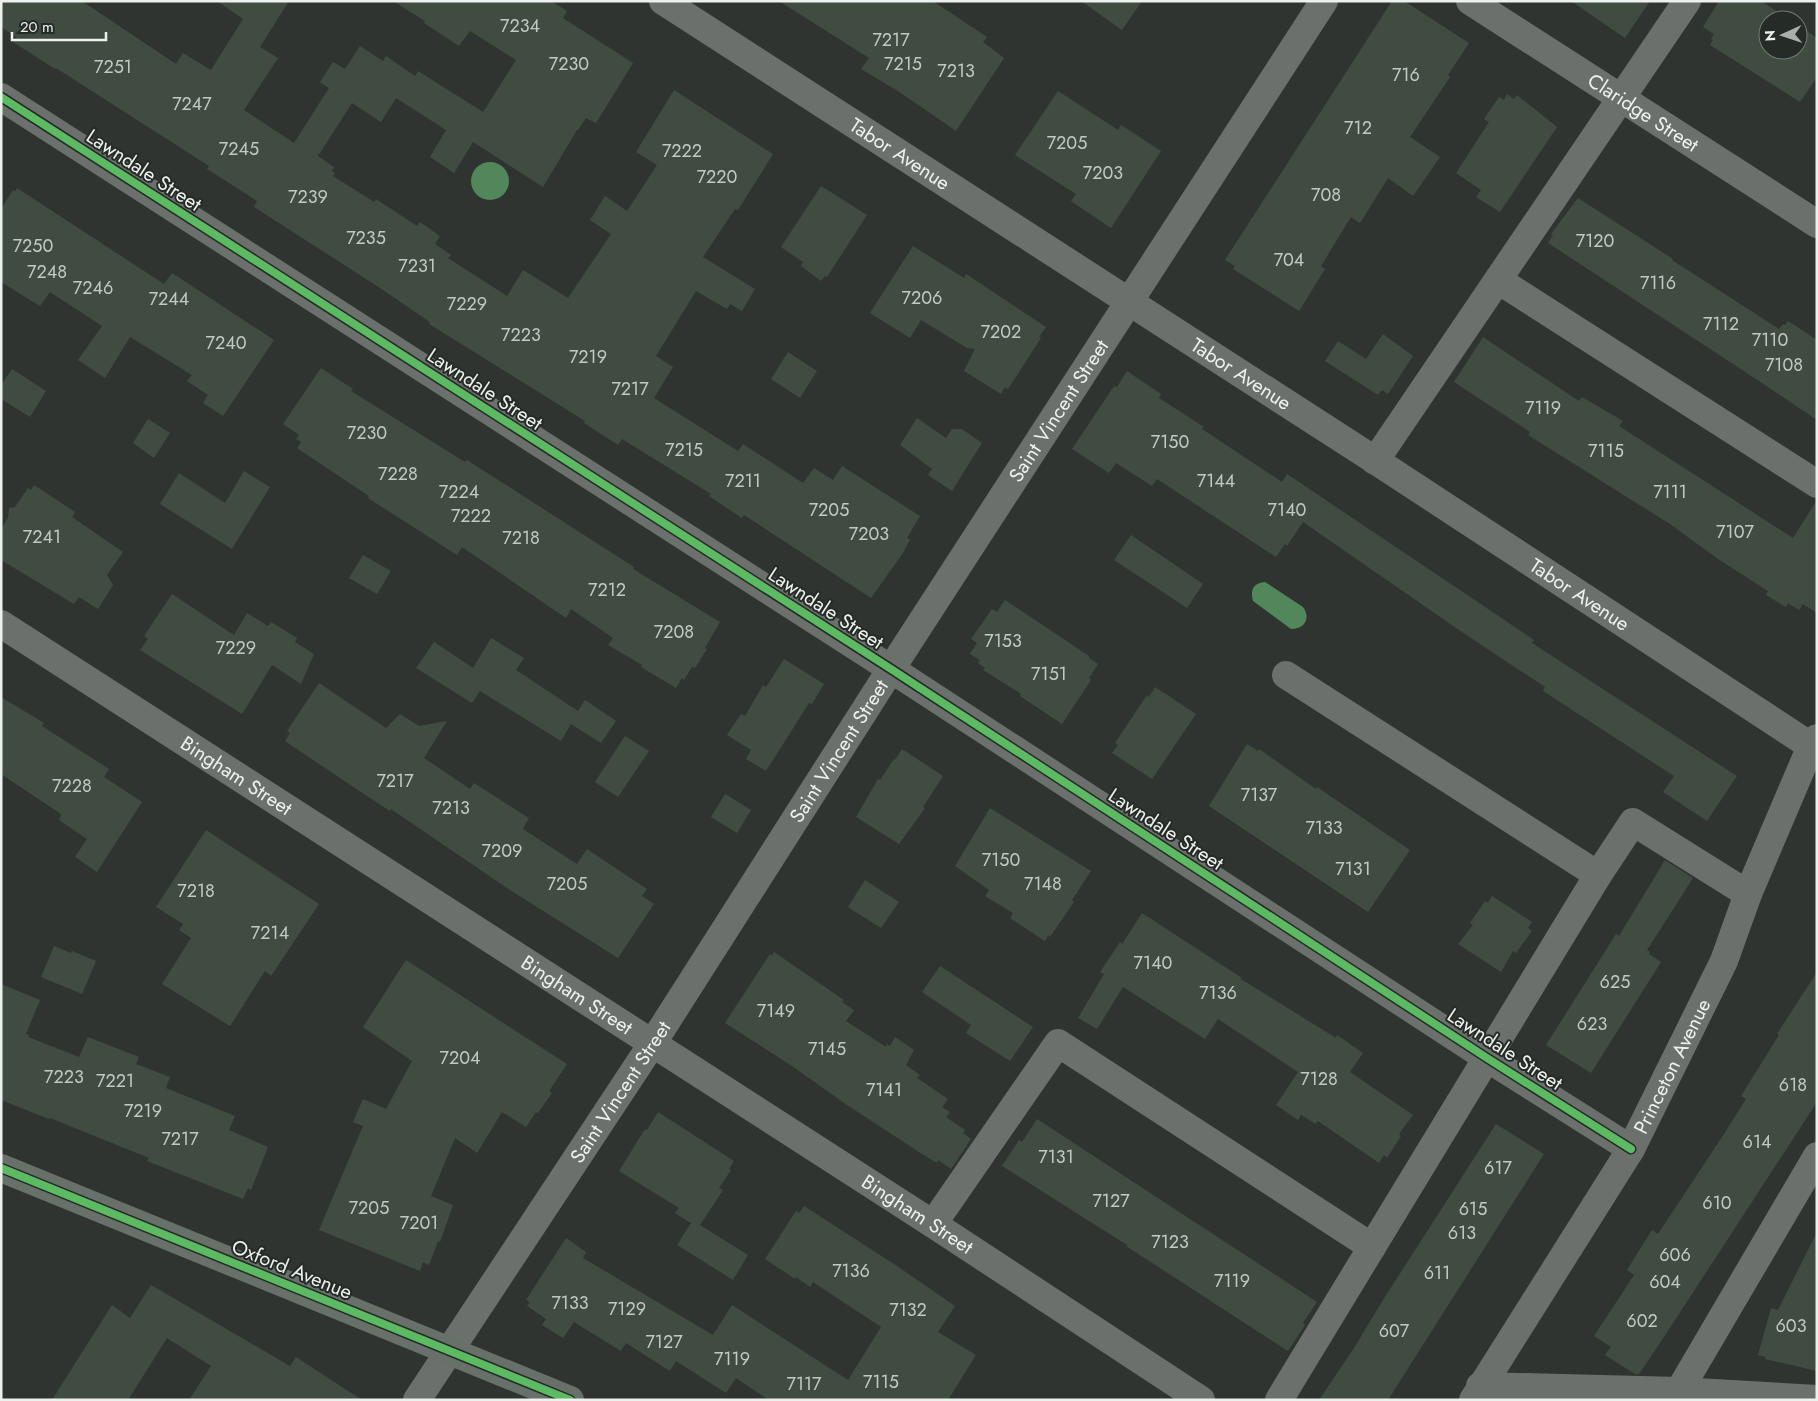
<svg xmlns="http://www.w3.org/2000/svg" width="1818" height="1401" viewBox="0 0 1818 1401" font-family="Jost,sans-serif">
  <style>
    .water { fill: #52875b }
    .building { fill: #404c42 }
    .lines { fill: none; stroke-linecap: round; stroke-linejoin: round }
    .minor { stroke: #6c706c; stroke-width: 28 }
    .major { stroke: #677069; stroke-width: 28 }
    .cycleway-casing { stroke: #252b26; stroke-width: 11 }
    .cycleway { stroke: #5cba63; stroke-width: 8 }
    .labels { text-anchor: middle; stroke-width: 4; stroke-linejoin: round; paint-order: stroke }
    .number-label { font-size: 18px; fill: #c2c8c2 }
    .street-label { font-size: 20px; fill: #edf1ed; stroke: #252b26 }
  </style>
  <rect width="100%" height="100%" fill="#303430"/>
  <path class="water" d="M471 181a19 19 0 1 1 38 0a19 19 0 1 1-38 0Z
    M 1265,582 L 1303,607 C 1311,618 1305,629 1291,629 L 1253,601 C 1250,590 1253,583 1265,582 Z"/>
  <path class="building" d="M 1,1 L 82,1 L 176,64 L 183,53 L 211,70 L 243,19 L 217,1 L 289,1 L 260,47 L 278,58 L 244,110 L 294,143 L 329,88 L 320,82 L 333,62 L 345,69 L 360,46 L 383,61 L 386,56 L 415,76 L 418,71 L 483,112 L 516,60 L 470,31 L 459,46 L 424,23 L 425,21 L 393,1 L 551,1 L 567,11 L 563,18 L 633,63 L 596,123 L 586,118 L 578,130 L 577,130 L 543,187 L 473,142 L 454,173 L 430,157 L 446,130 L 396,98 L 381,122 L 352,103 L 318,156 L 334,167 L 332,171 L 335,173 L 333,176 L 374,202 L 376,199 L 417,226 L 420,222 L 440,236 L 435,244 L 451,255 L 448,258 L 507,296 L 523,270 L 568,298 L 611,234 L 590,220 L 605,196 L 627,211 L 657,165 L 636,152 L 674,90 L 773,154 L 738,210 L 735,209 L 703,257 L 755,289 L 742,311 L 730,304 L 727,309 L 696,291 L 656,356 L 673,367 L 654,398 L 738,451 L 743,444 L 803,483 L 814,468 L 833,480 L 842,466 L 920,516 L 907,538 L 910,540 L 903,553 L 871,598 L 744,515 L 742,518 L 709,496 L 711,494 L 622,439 L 618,445 L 584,423 L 585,421 L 429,324 L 430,322 L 377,286 L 254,207 L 257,201 L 207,169 L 209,166 L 56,68 L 55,69 L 13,42 L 16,37 L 1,27 Z
    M 779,1 L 933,1 L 987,37 L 983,42 L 1004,58 L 956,131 L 898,91 L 861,69 L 869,58 Z
    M 1081,1 L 1142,1 L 1122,30 Z
    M 1392,1 L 1404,1 L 1469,43 L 1448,75 L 1450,77 L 1410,137 L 1440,157 L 1413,196 L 1388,178 L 1360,223 L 1351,217 L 1321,266 L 1325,269 L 1299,311 L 1233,269 L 1235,266 L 1225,260 Z
    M 1571,1 L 1650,1 L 1625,38 Z
    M 1719,1 L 1761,1 L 1790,20 L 1768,20 L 1768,50 L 1798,50 L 1798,25 L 1817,38 L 1817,77 L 1800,102 L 1710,45 L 1713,40 L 1711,39 L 1714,34 L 1703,27 Z
    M 1058,91 L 1118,130 L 1121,125 L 1161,151 L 1111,228 L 1071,201 L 1076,194 L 1015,155 Z
    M 1507,94 L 1514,99 L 1517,95 L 1557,127 L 1500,212 L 1476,197 L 1481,190 L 1456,173 L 1489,122 L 1484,119 L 1499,97 L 1504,100 Z
    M 821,186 L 867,215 L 827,277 L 825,276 L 821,281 L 801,266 L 803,262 L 781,247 Z
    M 17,188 L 164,284 L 172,273 L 274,340 L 223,416 L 203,403 L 208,395 L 187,381 L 192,375 L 130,337 L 105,378 L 78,360 L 102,326 L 50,292 L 40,306 L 1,282 L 1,209 L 13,190 L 15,192 Z
    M 1578,198 L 1673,259 L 1672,260 L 1779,329 L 1783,324 L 1785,325 L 1788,321 L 1817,340 L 1817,420 L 1759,381 L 1548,243 L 1553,235 L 1551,234 Z
    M 913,246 L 964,278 L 966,274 L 1046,327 L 1039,337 L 1041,338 L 1008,389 L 1005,387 L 1001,394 L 964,371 L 975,349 L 967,348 L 921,320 L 910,338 L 870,313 Z
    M 1383,334 L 1413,356 L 1388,394 L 1382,390 L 1378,395 L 1325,361 L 1338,341 L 1366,359 Z
    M 1483,337 L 1579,401 L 1582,397 L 1623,421 L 1619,426 L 1793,538 L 1817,500 L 1817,613 L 1803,604 L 1799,610 L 1788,603 L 1786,607 L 1766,595 L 1768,591 L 1718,559 L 1670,524 L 1528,435 L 1530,432 L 1454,382 Z
    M 788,352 L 817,371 L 800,398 L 771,379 Z
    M 321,368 L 353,389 L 351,391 L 465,462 L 467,460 L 634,567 L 633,569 L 720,622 L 705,648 L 707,649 L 695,668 L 692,667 L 684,680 L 682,678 L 676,688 L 641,667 L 642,665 L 608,645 L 613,638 L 571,609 L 566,618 L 462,547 L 457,555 L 368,498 L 369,496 L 297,448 L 301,442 L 296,439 L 299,435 L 283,424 Z
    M 12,369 L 46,391 L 30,417 L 1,399 L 1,385 Z
    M 1127,371 L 1161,394 L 1159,398 L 1204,427 L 1202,429 L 1244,457 L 1282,482 L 1287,474 L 1534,640 L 1532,643 L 1737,776 L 1707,821 L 1663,792 L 1674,776 L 1543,691 L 1545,687 L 1459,630 L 1303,522 L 1287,546 L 1285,544 L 1276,557 L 1157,479 L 1152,486 L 1116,463 L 1109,473 L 1072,449 L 1114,386 L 1117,387 Z
    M 917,418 L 946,438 L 952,429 L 962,429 L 982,443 L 952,491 L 928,475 L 932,469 L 900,445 Z
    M 148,419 L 170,433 L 154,458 L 133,443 Z
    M 244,471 L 270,487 L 232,549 L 160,504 L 179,473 L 225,503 Z
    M 34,485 L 75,512 L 72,517 L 123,552 L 107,575 L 113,585 L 98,609 L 79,597 L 74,604 L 1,560 L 1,529 L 8,518 L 9,508 L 15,507 L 28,488 L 31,490 Z
    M 1131,535 L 1203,584 L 1187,608 L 1114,560 Z
    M 363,555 L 391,571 L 377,594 L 349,578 Z
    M 172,594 L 234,635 L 247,613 L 268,626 L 271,622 L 297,638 L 295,642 L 314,654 L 301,684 L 272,665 L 242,714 L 140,650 L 148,639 L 144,636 Z
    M 1005,600 L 1089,656 L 1089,658 L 1098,664 L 1089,678 L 1091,680 L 1062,724 L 1020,696 L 1021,694 L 983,670 L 985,668 L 978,663 L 980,660 L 970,654 L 977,643 L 971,639 L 992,609 L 997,612 Z
    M 491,638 L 524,658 L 516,670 L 578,711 L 585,700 L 616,721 L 601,743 L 571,724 L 561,741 L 480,691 L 472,703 L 416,668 L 434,642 L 473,668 Z
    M 784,659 L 824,684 L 812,704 L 809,703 L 766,771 L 746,759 L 751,750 L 727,735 L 741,714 L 745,716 L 763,685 L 766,687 Z
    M 319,683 L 386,728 L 400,714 L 419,726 L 447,721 L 424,758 L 470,789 L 474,783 L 529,818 L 523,829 L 577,864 L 587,849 L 647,889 L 642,896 L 654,904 L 618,958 L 507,888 L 391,809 L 390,811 L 349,784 L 285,741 L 290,733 L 287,731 Z
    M 1155,687 L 1196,714 L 1152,779 L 1112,753 L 1118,745 L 1115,743 L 1147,695 L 1149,697 Z
    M 1,697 L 44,723 L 42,726 L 109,769 L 104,777 L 142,802 L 97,872 L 75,857 L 87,839 L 59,820 L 61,814 L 1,774 Z
    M 625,736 L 649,751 L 618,797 L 595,782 Z
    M 1247,744 L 1258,751 L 1259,749 L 1316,789 L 1317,787 L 1410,850 L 1368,912 L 1209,806 Z
    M 902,749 L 943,776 L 923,807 L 925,808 L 899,844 L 856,817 L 878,779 L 880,780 L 894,759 L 895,760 Z
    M 725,794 L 751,810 L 737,833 L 711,817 Z
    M 990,808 L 1091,871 L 1072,900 L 1074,902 L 1050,937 L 1048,935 L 1045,941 L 1010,918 L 1013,913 L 985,896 L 989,890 L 955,866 Z
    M 206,830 L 319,904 L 271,976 L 265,971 L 230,1026 L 162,984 L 191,938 L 179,930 L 183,924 L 156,907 Z
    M 1665,860 L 1693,878 L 1647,950 L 1650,952 L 1649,954 L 1661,962 L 1591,1073 L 1546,1045 L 1616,934 L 1619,936 Z
    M 865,880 L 899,902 L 881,928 L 848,907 Z
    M 1492,896 L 1532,922 L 1528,928 L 1532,931 L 1516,953 L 1513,951 L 1501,972 L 1458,944 L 1473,925 L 1470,923 L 1485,901 L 1488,903 Z
    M 1142,913 L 1242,978 L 1241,979 L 1336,1038 L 1337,1035 L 1363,1053 L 1350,1072 L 1413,1115 L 1399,1134 L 1401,1136 L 1387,1158 L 1384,1155 L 1379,1163 L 1318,1121 L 1316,1124 L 1301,1115 L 1298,1120 L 1276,1105 L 1298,1072 L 1218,1019 L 1205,1039 L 1123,987 L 1097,1029 L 1078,1018 L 1104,974 L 1100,972 L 1120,942 L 1122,944 Z
    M 54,946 L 71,953 L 72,951 L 96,961 L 82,994 L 41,977 Z
    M 774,952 L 844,1000 L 842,1002 L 854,1010 L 846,1021 L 886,1047 L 887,1044 L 890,1046 L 895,1037 L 914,1050 L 906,1065 L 920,1075 L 917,1078 L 948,1099 L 942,1107 L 950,1112 L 946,1117 L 965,1130 L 963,1133 L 971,1139 L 951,1169 L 938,1160 L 937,1163 L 922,1154 L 847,1105 L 792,1066 L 725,1023 L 770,954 L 772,956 Z
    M 406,960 L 567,1064 L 549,1091 L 552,1093 L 538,1113 L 536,1112 L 526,1127 L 502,1112 L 477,1153 L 455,1138 L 431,1196 L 453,1205 L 440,1242 L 438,1241 L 429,1265 L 423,1262 L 420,1271 L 319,1230 L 363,1126 L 353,1122 L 363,1099 L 386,1109 L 412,1061 L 363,1027 Z
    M 940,966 L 1033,1027 L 1010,1061 L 966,1033 L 971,1025 L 922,992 Z
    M 1817,972 L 1817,1102 L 1664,1337 L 1639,1374 L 1635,1374 L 1605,1355 L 1611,1347 L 1594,1336 L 1634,1275 L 1627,1270 L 1652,1230 L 1658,1234 L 1722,1137 L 1746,1099 L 1741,1096 L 1779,1035 L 1777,1034 Z
    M 1,984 L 40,1000 L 26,1034 L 29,1035 L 28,1037 L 79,1057 L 88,1037 L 139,1057 L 136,1064 L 170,1077 L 166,1088 L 235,1116 L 229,1130 L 268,1147 L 251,1190 L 248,1188 L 243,1199 L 147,1161 L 149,1158 L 50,1118 L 49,1119 L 1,1100 Z
    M 658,1112 L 734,1161 L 729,1169 L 731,1170 L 719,1188 L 723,1190 L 700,1225 L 748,1255 L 733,1280 L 677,1245 L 691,1223 L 675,1213 L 679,1208 L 619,1171 L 645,1129 L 647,1130 Z
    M 1037,1119 L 1317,1302 L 1303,1323 L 1305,1325 L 1288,1351 L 1126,1246 L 1127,1245 L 1002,1166 L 1019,1140 L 1022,1142 Z
    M 1496,1124 L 1544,1154 L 1388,1400 L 1319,1400 L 1354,1348 L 1383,1300 Z
    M 804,1206 L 897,1266 L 955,1306 L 938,1332 L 976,1355 L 948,1400 L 769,1400 L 736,1378 L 726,1393 L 676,1361 L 670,1371 L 626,1343 L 621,1351 L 574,1322 L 563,1338 L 542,1325 L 546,1319 L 527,1306 L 530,1302 L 526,1300 L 566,1238 L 586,1252 L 583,1258 L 713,1335 L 732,1305 L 848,1380 L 881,1327 L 813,1282 L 810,1287 L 796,1277 L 795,1279 L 765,1259 L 796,1211 L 799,1213 Z
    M 1817,1232 L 1817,1371 L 1765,1359 L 1766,1357 L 1758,1355 L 1771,1308 L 1778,1310 Z
    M 151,1285 L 290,1366 L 296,1357 L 362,1400 L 189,1400 L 211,1366 L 167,1338 L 128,1400 L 52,1400 L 112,1305 L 130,1318 Z"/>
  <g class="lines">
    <g class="minor">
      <path id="s1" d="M 663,1 L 1370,457 L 1817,750"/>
      <path id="s2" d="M 1470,1 L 1817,224"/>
      <path d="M 1,97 L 891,669 L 1487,1058 L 1631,1149"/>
      <path d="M 1498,280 L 1817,484"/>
      <path d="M 1375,461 L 1687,1"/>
      <path id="s3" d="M 1,624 L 933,1224 L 1201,1400"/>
      <path d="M 1286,675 L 1598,875"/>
      <path d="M 933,1224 L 1058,1043 L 1372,1247"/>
      <path d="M 1480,1386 L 1679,1391 L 1817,1399"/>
      <path d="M 1679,1391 L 1817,1156"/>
      <path id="s4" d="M 417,1400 L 652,1044 L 891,669 L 1324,1"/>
      <path d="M 1279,1400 L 1598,875 L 1633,822 L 1748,894"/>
      <path id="s5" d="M 1473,1400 L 1631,1149 L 1724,961 L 1748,894 L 1811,746 L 1817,738"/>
    </g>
    <path class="major" d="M 1,1168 L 570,1400"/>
    <defs>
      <path id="cycleway" d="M 1,97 L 891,669 L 1487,1058 L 1631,1149
        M 1,1168 L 570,1400"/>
    </defs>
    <use href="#cycleway" class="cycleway-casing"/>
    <use href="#cycleway" class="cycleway"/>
  </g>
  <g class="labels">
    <g class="number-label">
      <text x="520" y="32">7234</text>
      <text x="891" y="46">7217</text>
      <text x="569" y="70">7230</text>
      <text x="903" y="70">7215</text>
      <text x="113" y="73">7251</text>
      <text x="956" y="77">7213</text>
      <text x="1406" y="81">716</text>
      <text x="192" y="110">7247</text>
      <text x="1358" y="134">712</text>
      <text x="1067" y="149">7205</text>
      <text x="239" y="155">7245</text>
      <text x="682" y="157">7222</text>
      <text x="1103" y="179">7203</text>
      <text x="717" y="183">7220</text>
      <text x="1326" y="201">708</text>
      <text x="308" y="203">7239</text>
      <text x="366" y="244">7235</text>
      <text x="1595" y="247">7120</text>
      <text x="33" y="252">7250</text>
      <text x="1289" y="266">704</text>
      <text x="417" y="272">7231</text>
      <text x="47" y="278">7248</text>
      <text x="1658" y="289">7116</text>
      <text x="93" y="294">7246</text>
      <text x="922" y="304">7206</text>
      <text x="169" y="305">7244</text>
      <text x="467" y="310">7229</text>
      <text x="1721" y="330">7112</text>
      <text x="1001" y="338">7202</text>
      <text x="521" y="341">7223</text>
      <text x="1770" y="346">7110</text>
      <text x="226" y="349">7240</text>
      <text x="588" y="363">7219</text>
      <text x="1784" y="371">7108</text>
      <text x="630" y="395">7217</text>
      <text x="1543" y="414">7119</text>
      <text x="367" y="439">7230</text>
      <text x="1170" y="448">7150</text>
      <text x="684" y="456">7215</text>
      <text x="1606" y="457">7115</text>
      <text x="398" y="480">7228</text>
      <text x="743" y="487">7211</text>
      <text x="1216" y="487">7144</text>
      <text x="459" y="498">7224</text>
      <text x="1670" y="498">7111</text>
      <text x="829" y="516">7205</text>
      <text x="1287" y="516">7140</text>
      <text x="471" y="522">7222</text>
      <text x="1735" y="538">7107</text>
      <text x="869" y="540">7203</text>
      <text x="42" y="543">7241</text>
      <text x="521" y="544">7218</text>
      <text x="607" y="596">7212</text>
      <text x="674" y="638">7208</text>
      <text x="1003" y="647">7153</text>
      <text x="236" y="654">7229</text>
      <text x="1049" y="680">7151</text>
      <text x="395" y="787">7217</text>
      <text x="72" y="792">7228</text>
      <text x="1259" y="801">7137</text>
      <text x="451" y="814">7213</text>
      <text x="1324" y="834">7133</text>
      <text x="502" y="857">7209</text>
      <text x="1001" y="866">7150</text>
      <text x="1353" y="875">7131</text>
      <text x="567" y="890">7205</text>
      <text x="1043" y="890">7148</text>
      <text x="196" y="897">7218</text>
      <text x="270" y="939">7214</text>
      <text x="1153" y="969">7140</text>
      <text x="1615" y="988">625</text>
      <text x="1218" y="999">7136</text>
      <text x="776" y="1017">7149</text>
      <text x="1592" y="1030">623</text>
      <text x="827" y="1055">7145</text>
      <text x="460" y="1064">7204</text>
      <text x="64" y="1083">7223</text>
      <text x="1319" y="1085">7128</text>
      <text x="115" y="1087">7221</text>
      <text x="1793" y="1091">618</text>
      <text x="884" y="1096">7141</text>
      <text x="143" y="1117">7219</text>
      <text x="180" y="1145">7217</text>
      <text x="1757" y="1148">614</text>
      <text x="1056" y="1163">7131</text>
      <text x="1498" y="1174">617</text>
      <text x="1111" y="1207">7127</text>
      <text x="1717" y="1209">610</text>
      <text x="369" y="1214">7205</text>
      <text x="1473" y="1215">615</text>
      <text x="419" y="1229">7201</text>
      <text x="1462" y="1239">613</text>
      <text x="1170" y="1248">7123</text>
      <text x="1675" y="1261">606</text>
      <text x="851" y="1277">7136</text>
      <text x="1437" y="1279">611</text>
      <text x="1232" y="1287">7119</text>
      <text x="1665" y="1288">604</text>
      <text x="570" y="1309">7133</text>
      <text x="627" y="1315">7129</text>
      <text x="908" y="1316">7132</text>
      <text x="1642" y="1327">602</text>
      <text x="1791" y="1332">603</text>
      <text x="1394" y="1337">607</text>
      <text x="664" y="1348">7127</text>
      <text x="732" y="1365">7119</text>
      <text x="881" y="1388">7115</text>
      <text x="804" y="1390">7117</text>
    </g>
    <g class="street-label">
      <text dy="7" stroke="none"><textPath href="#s2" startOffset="206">Claridge Street</textPath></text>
      <text dy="7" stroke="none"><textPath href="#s1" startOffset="282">Tabor Avenue</textPath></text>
      <text transform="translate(144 170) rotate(33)" y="7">Lawndale Street</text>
      <text dy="7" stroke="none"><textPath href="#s1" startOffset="688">Tabor Avenue</textPath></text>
      <text transform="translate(485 389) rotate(33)" y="7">Lawndale Street</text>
      <text dy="7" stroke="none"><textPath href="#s4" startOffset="1179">Saint Vincent Street</textPath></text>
      <text dy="7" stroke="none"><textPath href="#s1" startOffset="1092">Tabor Avenue</textPath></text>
      <text transform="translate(826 608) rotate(33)" y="7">Lawndale Street</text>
      <text dy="7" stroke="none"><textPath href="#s4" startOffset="774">Saint Vincent Street</textPath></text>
      <text dy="7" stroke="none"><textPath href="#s3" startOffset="280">Bingham Street</textPath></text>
      <text transform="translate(1166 829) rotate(33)" y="7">Lawndale Street</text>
      <text dy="7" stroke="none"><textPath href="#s3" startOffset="685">Bingham Street</textPath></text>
      <text transform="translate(1505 1049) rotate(33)" y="7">Lawndale Street</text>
      <text dy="7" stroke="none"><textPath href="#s5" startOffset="389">Princeton Avenue</textPath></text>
      <text dy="7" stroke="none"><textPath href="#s4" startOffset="369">Saint Vincent Street</textPath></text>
      <text dy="7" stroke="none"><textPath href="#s3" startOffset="1090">Bingham Street</textPath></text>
      <text transform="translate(292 1269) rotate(22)" y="7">Oxford Avenue</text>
    </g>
  </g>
  <rect width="1818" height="1401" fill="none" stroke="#edf1ed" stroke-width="5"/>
  <g transform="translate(1783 35) rotate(267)"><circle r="24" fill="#252b26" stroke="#757a76"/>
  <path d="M0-4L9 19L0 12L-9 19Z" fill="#abafab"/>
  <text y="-8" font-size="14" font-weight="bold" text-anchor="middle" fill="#edf1ed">N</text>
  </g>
  <path d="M12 32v8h94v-8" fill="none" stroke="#edf1ed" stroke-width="2.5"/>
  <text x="20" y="32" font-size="15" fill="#edf1ed" stroke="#252b26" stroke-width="4" paint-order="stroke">20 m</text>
</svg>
